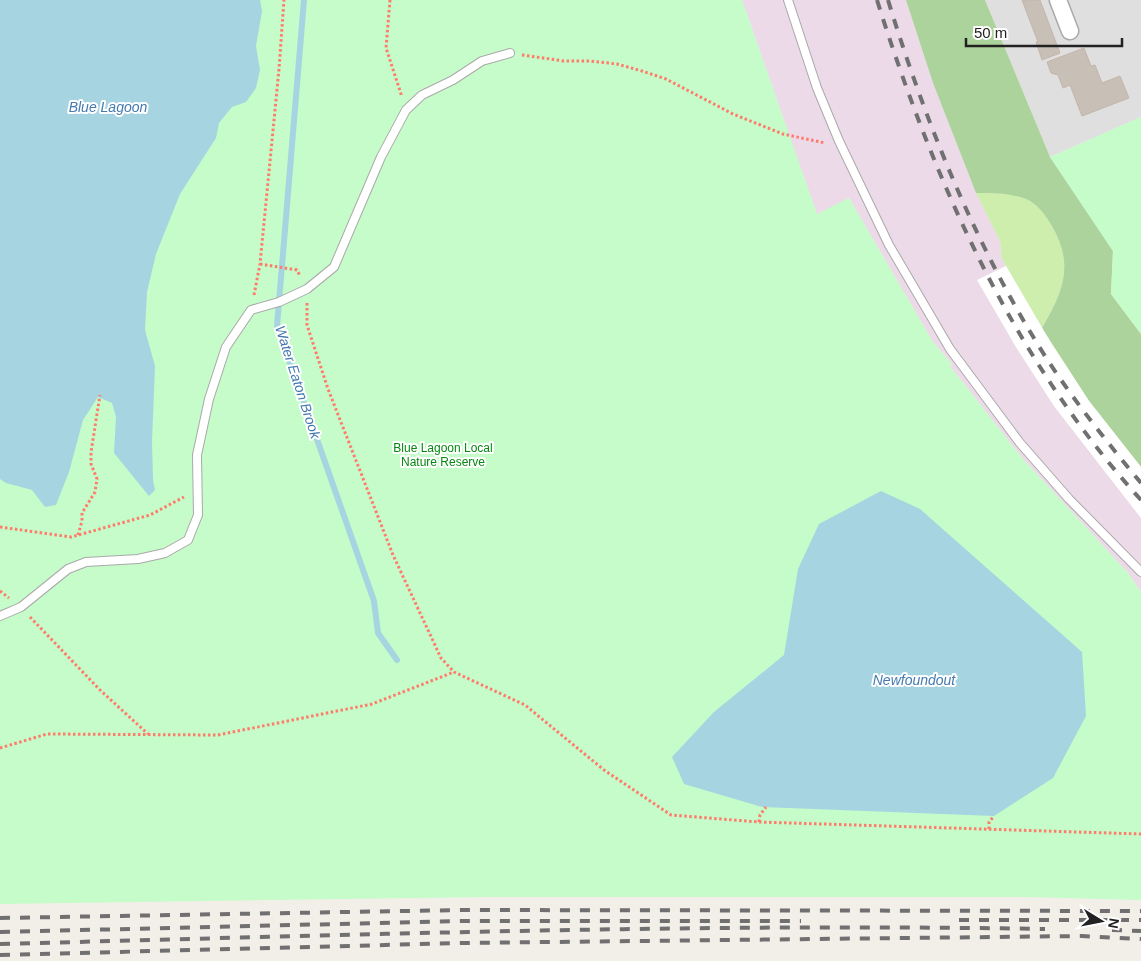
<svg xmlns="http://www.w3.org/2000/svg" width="1141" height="961" viewBox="0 0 1141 961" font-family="Helvetica,sans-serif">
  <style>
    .residential { fill: #e0dfdf }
    .industrial { fill: #ecdae8 }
    .grass { fill: #cdeead }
    .forest { fill: #acd39b }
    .park { fill: #c5fcc9 }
    .water { fill: #a7d4e1 }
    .pier { fill: #fff }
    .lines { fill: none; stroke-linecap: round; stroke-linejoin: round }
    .stream { stroke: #a7d4e1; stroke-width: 6 }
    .building { fill: #c8bfb7; stroke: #c5b5a9 }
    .lane-casing { stroke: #a9a9a9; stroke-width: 10 }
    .street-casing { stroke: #a9a9a9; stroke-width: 19 }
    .path { stroke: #ff7b6c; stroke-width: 3; stroke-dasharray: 2.5 2.5; stroke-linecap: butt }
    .lane { stroke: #fff; stroke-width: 8 }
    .street { stroke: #fff; stroke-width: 16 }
    .rail { stroke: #707070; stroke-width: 4; stroke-dasharray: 10 10; stroke-linecap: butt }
    .labels { text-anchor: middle; stroke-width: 4; stroke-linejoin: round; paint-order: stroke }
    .park-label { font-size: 12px; fill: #068911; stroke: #fff }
    .water-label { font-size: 14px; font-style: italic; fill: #457ab0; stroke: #fff }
  </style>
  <rect width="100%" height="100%" fill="#f2efe8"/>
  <path class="residential" d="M 985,0 L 1141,0 L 1141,117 L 1050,157 Z"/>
  <path class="industrial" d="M 742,0 L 906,0 L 933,83 L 976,193 L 1000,241 L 1002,259 L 1006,266 L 978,281 L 1016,347 L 1054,406 L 1141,518 L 1141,592 L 1128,573 L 1023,459 L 950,366 L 952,364 L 933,342 L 849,198 L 817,215 Z"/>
  <path class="grass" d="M 976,193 C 993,193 1009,193 1026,199 C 1036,203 1045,214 1050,223 C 1075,263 1064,290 1042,328 L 1002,259 L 1000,241 Z"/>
  <path class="forest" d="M 906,0 L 985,0 L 1050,157 L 1113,251 L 1111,294 L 1141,334 L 1141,467 L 1089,401 L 1042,328 C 1064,290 1075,263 1050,223 C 1045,214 1036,203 1026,199 C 1009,193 993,193 976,193 L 933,83 Z"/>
  <path class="park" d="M 0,0 L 742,0 L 817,214 L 849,198 L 933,342 L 952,364 L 950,366 L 1023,459 L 1128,573 L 1141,592 L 1141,900 L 1026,897 L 485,897 L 0,904 Z
    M 1141,117 L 1141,334 L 1111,294 L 1113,251 L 1050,157 Z"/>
  <path class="water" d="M 0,0 L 260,0 L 262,11 L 256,46 L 260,70 L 256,88 L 246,102 L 232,107 L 219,123 L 216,138 L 180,194 L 156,254 L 147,292 L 145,330 L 155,366 L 152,441 L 153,480 L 155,490 L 149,496 L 114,453 L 116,417 L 112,403 L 98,397 L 83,420 L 69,472 L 56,505 L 45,507 L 32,490 L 6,483 L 0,479 Z
    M 881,491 L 920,509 L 1082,652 L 1086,716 L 1053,778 L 994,816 L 762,807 L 684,784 L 672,757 L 714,712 L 784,655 L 798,569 L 819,524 Z"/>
  <path class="pier" d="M 1006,266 L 1051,343 L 1089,401 L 1141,467 L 1141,518 L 1054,406 L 1016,347 L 977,280 Z"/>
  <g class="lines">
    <path class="stream" d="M 304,0 L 277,326 L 374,601 L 378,633 L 397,660"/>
  </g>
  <path class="building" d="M 1022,0 L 1040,0 L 1060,53 L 1042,60 L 1036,42 L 1038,42 Z
    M 1084,48 L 1091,66 L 1095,65 L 1102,83 L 1120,76 L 1129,98 L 1082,116 L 1070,85 L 1063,88 L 1058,75 L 1051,73 L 1047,62 Z"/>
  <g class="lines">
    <defs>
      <path id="lane" d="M 788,0 L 817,88 L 839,141 L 889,245 L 950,349 L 1020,443 L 1069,499 L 1141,572
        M 0,616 L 21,607 L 68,569 L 86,562 L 138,559 L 165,553 L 188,540 L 198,515 L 197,455 L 209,399 L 226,347 L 251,310 L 279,302 L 307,289 L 334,267 L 381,157 L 406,110 L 422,95 L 453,80 L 482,61 L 510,53"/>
      <path id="street" d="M 1058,0 L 1070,31"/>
    </defs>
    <use href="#lane" class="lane-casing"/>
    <use href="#street" class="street-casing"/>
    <path class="path" d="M 390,0 L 386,48 L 402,97
      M 522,55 L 564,61 L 590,61 L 617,64 L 642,71 L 666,79 L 733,114 L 783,134 L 825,143
      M 260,264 L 297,270 L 300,276
      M 254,295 L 260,264 L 279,69 L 284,0
      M 307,303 L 307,325 L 328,389 L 393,555 L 441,658 L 454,672 L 525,705 L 604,770 L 671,815 L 759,822 L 1141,834
      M 0,527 L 71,537 L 150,515 L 184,497
      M 78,535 L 82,521 L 82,513 L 95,492 L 97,479 L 91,464 L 91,452 L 100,395
      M 0,591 L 9,598
      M 30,617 L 100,690 L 148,734
      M 0,748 L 47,734 L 218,735 L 372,704 L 454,672
      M 759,822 L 760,815 L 766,807
      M 989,829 L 989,822 L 994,816"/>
    <use href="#lane" class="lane"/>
    <use href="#street" class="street"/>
    <path class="rail" d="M 877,0 C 934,181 1012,358 1141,500
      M 888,0 C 926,124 976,247 1045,356 C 1074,401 1107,442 1141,483
      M 0,918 L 462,910 L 1141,911
      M 959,920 L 1141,920
      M 1112,930 L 1141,931
      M 0,932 L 462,921 L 801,921
      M 0,944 C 348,935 697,923 1045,929
      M 0,955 L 462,943 L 1082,936 L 1141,939"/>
  </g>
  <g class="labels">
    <g class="park-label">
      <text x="443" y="452">Blue Lagoon Local<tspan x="443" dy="14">Nature Reserve</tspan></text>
    </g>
    <g class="water-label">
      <text x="108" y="112">Blue Lagoon</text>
      <text transform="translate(298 382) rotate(72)" y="5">Water Eaton Brook</text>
      <text x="914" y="685">Newfoundout</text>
    </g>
  </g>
  <g transform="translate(1101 921) rotate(100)" stroke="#ffffff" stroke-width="4" paint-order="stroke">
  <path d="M0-4L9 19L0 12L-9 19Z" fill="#222222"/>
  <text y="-8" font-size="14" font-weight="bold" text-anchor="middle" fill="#222222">N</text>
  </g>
  <path d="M966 38v8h156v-8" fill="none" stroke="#222222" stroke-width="2.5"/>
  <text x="974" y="38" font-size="15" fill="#222222" stroke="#ffffff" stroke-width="4" paint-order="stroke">50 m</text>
</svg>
